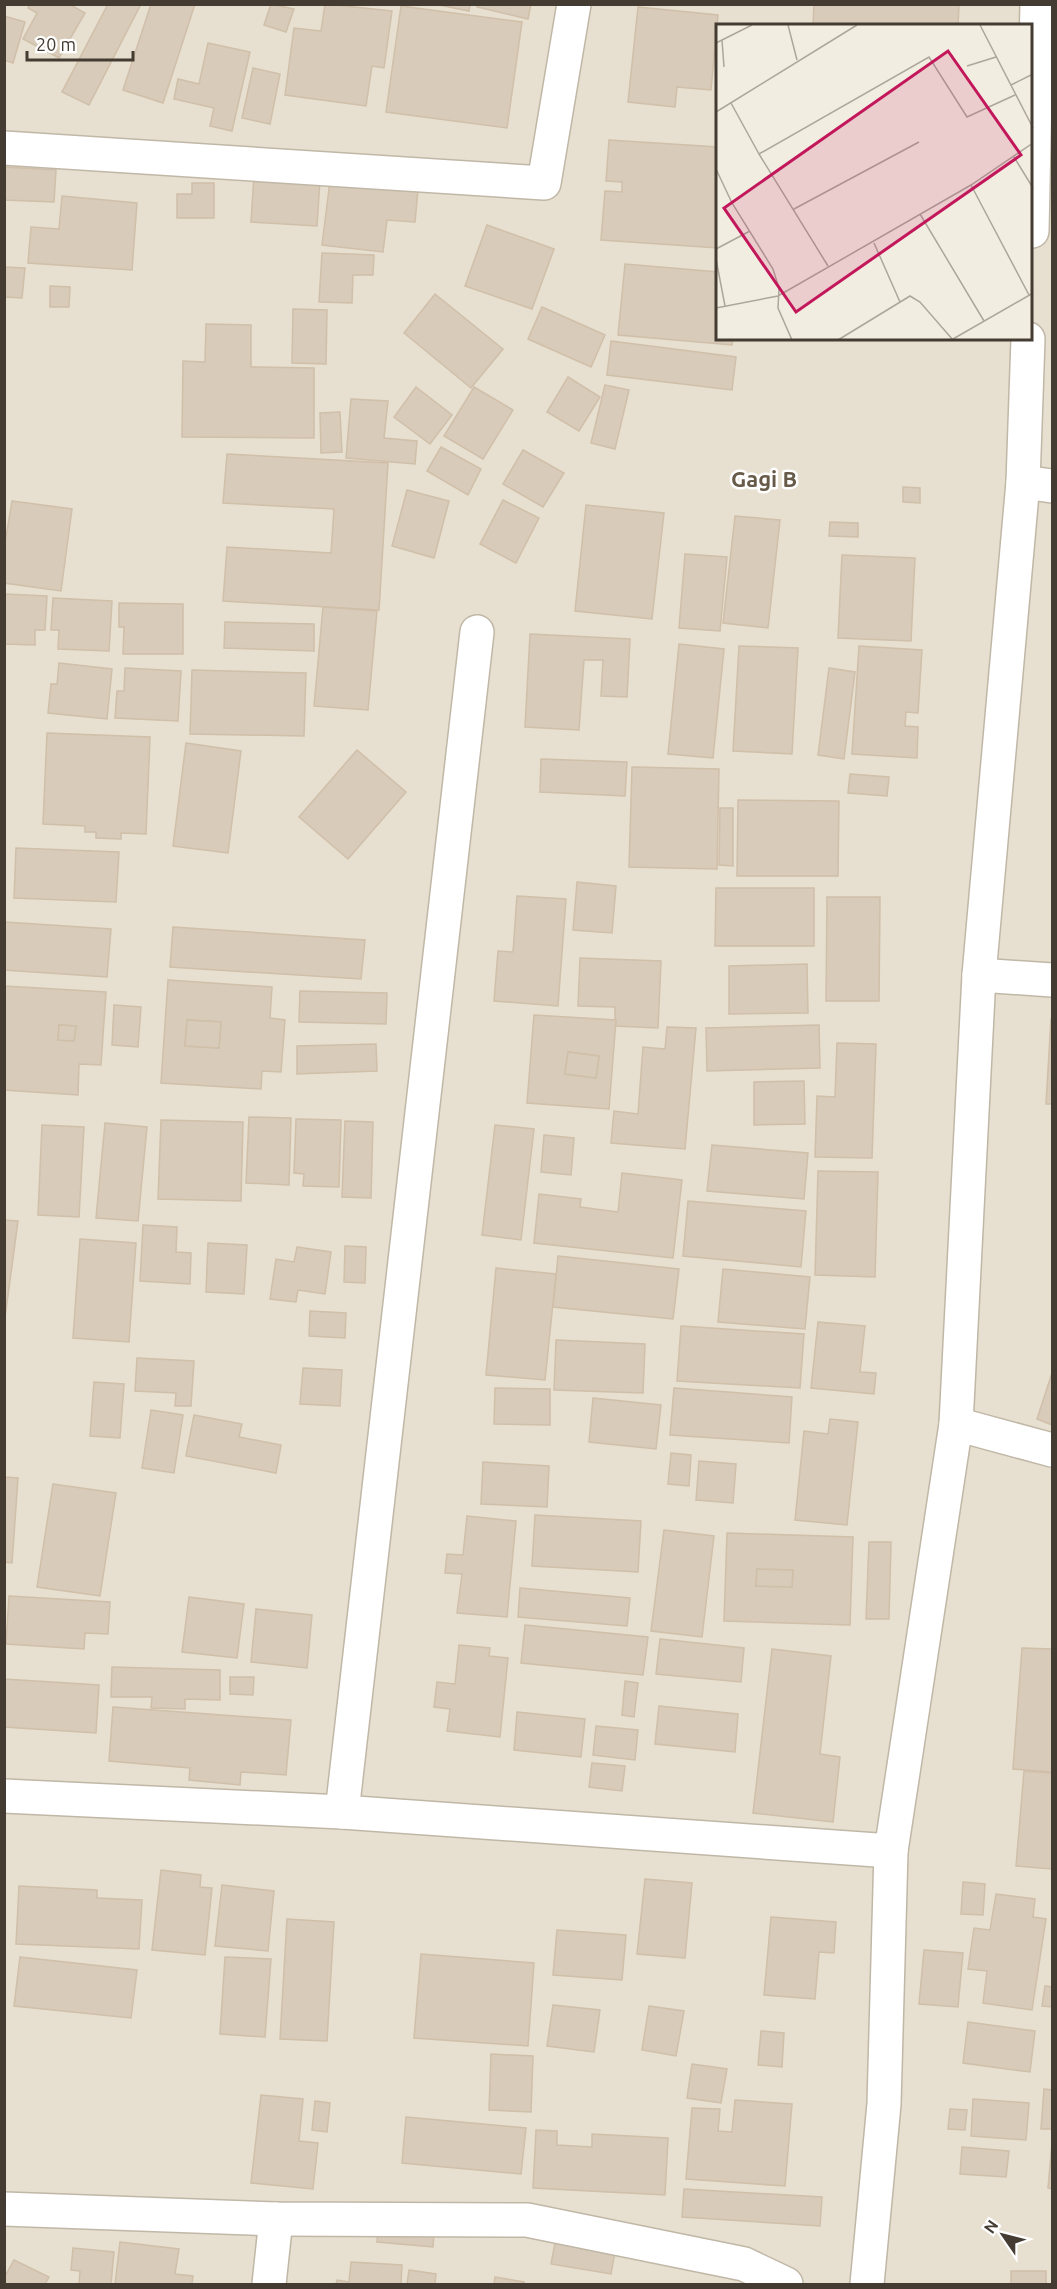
<svg xmlns="http://www.w3.org/2000/svg" width="1057" height="2289" viewBox="0 0 1057 2289" font-family="Ubuntu,sans-serif">
	<style>
		.residential { fill: #e7dfcf; fill-rule: evenodd }
		.building { fill: #d8cbb9; stroke: #d0bfa9; stroke-width: 1.5; fill-rule: evenodd }
		.lines { fill: none; stroke-linecap: round; stroke-linejoin: round }
		.minor-casing { stroke: #c1b7a7; stroke-width: 36 }
		.minor { stroke: #fff; stroke-width: 33 }
		.labels { text-anchor: middle; dominant-baseline: central; stroke-width: 5; stroke-linejoin: round; paint-order: stroke }
		.neighbourhood-label { font-size: 22px; font-weight: bold; fill: #675a48; stroke: #fff }
		.inset-road { fill: none; stroke: #aca69b; stroke-width: 1.5 }
		.view { fill: #c2185b; fill-opacity: 0.15; stroke: #c2185b; stroke-width: 3 }
		.inset-edge { fill: none; stroke: #443c32; stroke-width: 3 }
	</style>
	<rect width="100%" height="100%" fill="#f2ede1"/>
	<path class="residential" d="M 5,5 L 1052,5 L 1052,2284 L 5,2284 ZM 718,26 L 1032,26 L 1032,339 L 718,339 Z"/>
	<g class="building">
		<path d="M 30,4 L 69,4 L 85,13 L 59,58 L 23,39 L 37,13 L 28,8 Z"/>
		<path d="M 108,4 L 141,4 L 89,105 L 62,92 Z"/>
		<path d="M 151,4 L 195,4 L 163,103 L 123,90 Z"/>
		<path d="M 271,4 L 294,9 L 286,32 L 264,25 Z"/>
		<path d="M 325,4 L 392,11 L 384,68 L 372,66 L 366,106 L 285,95 L 294,28 L 321,31 Z"/>
		<path d="M 434,4 L 470,4 L 469,11 Z"/>
		<path d="M 477,4 L 531,4 L 528,19 L 477,7 Z"/>
		<path d="M 814,4 L 959,4 L 958,26 L 813,26 Z"/>
		<path d="M 401,6 L 522,22 L 507,128 L 386,112 Z"/>
		<path d="M 638,7 L 718,15 L 711,90 L 677,87 L 675,107 L 628,102 Z"/>
		<path d="M 4,16 L 25,22 L 13,63 L 4,60 Z"/>
		<path d="M 208,43 L 250,52 L 232,131 L 210,126 L 214,108 L 174,99 L 178,79 L 199,84 Z"/>
		<path d="M 253,68 L 280,74 L 270,124 L 242,118 Z"/>
		<path d="M 609,140 L 718,147 L 718,248 L 601,240 L 605,191 L 622,192 L 622,182 L 606,181 Z"/>
		<path d="M 4,167 L 56,170 L 54,202 L 4,200 Z"/>
		<path d="M 254,175 L 320,180 L 317,226 L 251,222 Z"/>
		<path d="M 330,181 L 418,190 L 415,222 L 387,220 L 383,252 L 322,245 Z"/>
		<path d="M 192,183 L 214,183 L 214,218 L 177,218 L 177,194 L 192,194 Z"/>
		<path d="M 62,196 L 137,203 L 132,270 L 28,263 L 31,227 L 59,229 Z"/>
		<path d="M 487,225 L 554,249 L 532,309 L 465,286 Z"/>
		<path d="M 322,253 L 374,255 L 373,275 L 353,275 L 352,303 L 319,302 Z"/>
		<path d="M 625,264 L 718,272 L 718,339 L 733,339 L 732,345 L 618,335 Z"/>
		<path d="M 4,267 L 25,268 L 22,298 L 4,297 Z"/>
		<path d="M 50,286 L 70,287 L 69,307 L 50,307 Z"/>
		<path d="M 435,294 L 503,349 L 471,388 L 404,333 Z"/>
		<path d="M 542,307 L 605,335 L 591,367 L 528,339 Z"/>
		<path d="M 293,309 L 327,310 L 326,364 L 292,363 Z"/>
		<path d="M 206,324 L 251,325 L 251,367 L 314,368 L 314,438 L 182,437 L 183,361 L 205,362 Z"/>
		<path d="M 611,341 L 736,357 L 732,390 L 607,375 Z"/>
		<path d="M 568,377 L 600,397 L 579,431 L 547,412 Z"/>
		<path d="M 605,385 L 629,390 L 615,449 L 591,443 Z"/>
		<path d="M 416,387 L 452,415 L 430,444 L 394,417 Z"/>
		<path d="M 474,387 L 513,410 L 483,459 L 444,436 Z"/>
		<path d="M 351,399 L 388,401 L 384,438 L 417,441 L 415,464 L 346,458 Z"/>
		<path d="M 340,412 L 342,452 L 321,453 L 320,413 Z"/>
		<path d="M 441,447 L 481,469 L 468,495 L 427,471 Z"/>
		<path d="M 523,450 L 564,473 L 543,507 L 503,484 Z"/>
		<path d="M 227,454 L 388,463 L 379,610 L 223,601 L 227,547 L 331,553 L 334,509 L 223,503 Z"/>
		<path d="M 903,487 L 920,488 L 920,503 L 903,502 Z"/>
		<path d="M 407,490 L 449,501 L 434,558 L 392,546 Z"/>
		<path d="M 503,500 L 539,518 L 516,563 L 480,544 Z"/>
		<path d="M 12,501 L 72,509 L 61,591 L 4,583 L 4,549 Z"/>
		<path d="M 586,505 L 664,513 L 652,619 L 575,611 Z"/>
		<path d="M 735,516 L 780,520 L 768,628 L 723,623 Z"/>
		<path d="M 830,522 L 858,523 L 858,537 L 829,536 Z"/>
		<path d="M 685,554 L 727,557 L 720,631 L 679,628 Z"/>
		<path d="M 842,555 L 915,558 L 911,641 L 838,638 Z"/>
		<path d="M 4,594 L 47,596 L 45,630 L 35,630 L 35,645 L 4,644 Z"/>
		<path d="M 53,598 L 112,601 L 109,651 L 58,649 L 59,630 L 51,630 Z"/>
		<path d="M 119,603 L 183,604 L 183,654 L 123,654 L 124,627 L 119,627 Z"/>
		<path d="M 323,607 L 377,611 L 368,710 L 314,706 Z"/>
		<path d="M 225,622 L 314,624 L 314,651 L 224,648 Z"/>
		<path d="M 530,634 L 630,639 L 627,697 L 601,696 L 603,660 L 584,660 L 579,730 L 525,727 Z"/>
		<path d="M 679,644 L 724,649 L 713,758 L 668,754 Z"/>
		<path d="M 739,646 L 798,648 L 792,754 L 733,751 Z"/>
		<path d="M 859,646 L 922,650 L 918,713 L 906,712 L 905,726 L 918,727 L 917,758 L 852,754 Z"/>
		<path d="M 59,663 L 112,669 L 107,719 L 48,713 L 51,684 L 57,684 Z"/>
		<path d="M 125,668 L 181,671 L 178,721 L 115,718 L 117,691 L 124,691 Z"/>
		<path d="M 829,668 L 855,672 L 844,759 L 818,755 Z"/>
		<path d="M 192,670 L 306,673 L 304,736 L 190,734 Z"/>
		<path d="M 47,733 L 150,737 L 146,834 L 121,833 L 121,839 L 96,838 L 96,832 L 85,832 L 85,826 L 43,824 Z"/>
		<path d="M 186,743 L 241,751 L 228,853 L 173,846 Z"/>
		<path d="M 357,750 L 406,792 L 348,859 L 299,817 Z"/>
		<path d="M 541,759 L 627,762 L 625,796 L 540,792 Z"/>
		<path d="M 632,767 L 719,769 L 717,869 L 629,867 Z"/>
		<path d="M 850,774 L 889,777 L 887,796 L 848,793 Z"/>
		<path d="M 738,800 L 839,801 L 838,876 L 737,876 Z"/>
		<path d="M 720,808 L 733,808 L 733,866 L 719,865 Z"/>
		<path d="M 16,848 L 119,852 L 116,902 L 14,898 Z"/>
		<path d="M 577,882 L 616,886 L 612,933 L 573,930 Z"/>
		<path d="M 716,888 L 814,888 L 814,946 L 715,946 Z"/>
		<path d="M 517,896 L 566,899 L 558,1006 L 494,1001 L 498,951 L 513,952 Z"/>
		<path d="M 827,897 L 880,897 L 879,1001 L 826,1001 Z"/>
		<path d="M 5,922 L 111,929 L 107,977 L 4,970 Z"/>
		<path d="M 173,927 L 365,940 L 361,979 L 170,967 Z"/>
		<path d="M 580,958 L 661,961 L 658,1028 L 615,1026 L 615,1007 L 578,1006 Z"/>
		<path d="M 807,964 L 808,1013 L 729,1014 L 729,966 Z"/>
		<path d="M 168,980 L 272,987 L 270,1018 L 285,1020 L 281,1072 L 262,1071 L 261,1089 L 161,1083 ZM 187,1020 L 221,1022 L 219,1048 L 185,1046 Z"/>
		<path d="M 4,986 L 106,992 L 101,1065 L 79,1064 L 78,1095 L 4,1090 ZM 59,1025 L 76,1026 L 74,1041 L 58,1040 Z"/>
		<path d="M 300,991 L 387,993 L 386,1024 L 299,1022 Z"/>
		<path d="M 114,1005 L 141,1007 L 138,1047 L 112,1045 Z"/>
		<path d="M 534,1015 L 616,1020 L 609,1109 L 527,1103 ZM 568,1052 L 599,1056 L 596,1078 L 565,1074 Z"/>
		<path d="M 1051,1019 L 1052,1019 L 1052,1104 L 1046,1104 Z"/>
		<path d="M 187,1020 L 221,1022 L 219,1048 L 185,1046 Z"/>
		<path d="M 59,1025 L 76,1026 L 74,1041 L 58,1040 Z"/>
		<path d="M 819,1025 L 820,1068 L 707,1071 L 706,1028 Z"/>
		<path d="M 667,1027 L 696,1028 L 685,1149 L 611,1143 L 614,1111 L 638,1114 L 643,1047 L 665,1049 Z"/>
		<path d="M 837,1043 L 876,1044 L 872,1158 L 815,1157 L 817,1096 L 835,1097 Z"/>
		<path d="M 376,1044 L 377,1071 L 297,1074 L 297,1046 Z"/>
		<path d="M 568,1052 L 599,1056 L 596,1078 L 565,1074 Z"/>
		<path d="M 804,1081 L 805,1124 L 754,1125 L 754,1082 Z"/>
		<path d="M 249,1117 L 291,1118 L 289,1185 L 246,1183 Z"/>
		<path d="M 296,1119 L 341,1120 L 339,1187 L 303,1186 L 304,1174 L 294,1173 Z"/>
		<path d="M 161,1120 L 243,1122 L 241,1201 L 158,1199 Z"/>
		<path d="M 345,1121 L 373,1122 L 371,1198 L 342,1197 Z"/>
		<path d="M 105,1123 L 147,1127 L 138,1221 L 96,1218 Z"/>
		<path d="M 42,1125 L 84,1127 L 79,1217 L 38,1215 Z"/>
		<path d="M 495,1125 L 534,1129 L 521,1240 L 482,1235 Z"/>
		<path d="M 544,1135 L 574,1138 L 571,1175 L 541,1172 Z"/>
		<path d="M 712,1145 L 808,1153 L 804,1199 L 707,1191 Z"/>
		<path d="M 818,1171 L 878,1172 L 875,1277 L 815,1275 Z"/>
		<path d="M 622,1173 L 682,1180 L 673,1258 L 534,1243 L 539,1194 L 581,1199 L 580,1207 L 618,1212 Z"/>
		<path d="M 688,1201 L 806,1211 L 801,1267 L 683,1256 Z"/>
		<path d="M 4,1220 L 18,1221 L 4,1325 Z"/>
		<path d="M 143,1225 L 177,1227 L 176,1252 L 191,1253 L 190,1284 L 140,1281 Z"/>
		<path d="M 80,1239 L 136,1243 L 129,1342 L 73,1338 Z"/>
		<path d="M 208,1243 L 247,1245 L 244,1294 L 206,1292 Z"/>
		<path d="M 345,1246 L 366,1247 L 365,1283 L 344,1282 Z"/>
		<path d="M 297,1247 L 331,1252 L 325,1294 L 298,1290 L 296,1302 L 270,1299 L 276,1259 L 294,1262 Z"/>
		<path d="M 558,1256 L 679,1269 L 673,1319 L 553,1307 Z"/>
		<path d="M 496,1268 L 556,1274 L 545,1380 L 486,1375 Z"/>
		<path d="M 723,1269 L 810,1277 L 805,1329 L 718,1322 Z"/>
		<path d="M 310,1311 L 346,1313 L 345,1338 L 309,1336 Z"/>
		<path d="M 818,1322 L 865,1326 L 860,1372 L 876,1373 L 874,1394 L 811,1388 Z"/>
		<path d="M 681,1326 L 804,1334 L 800,1388 L 677,1381 Z"/>
		<path d="M 556,1340 L 645,1344 L 643,1393 L 554,1390 Z"/>
		<path d="M 137,1358 L 194,1361 L 191,1406 L 175,1406 L 176,1393 L 135,1391 Z"/>
		<path d="M 303,1368 L 342,1370 L 340,1406 L 300,1404 Z"/>
		<path d="M 1052,1373 L 1052,1425 L 1037,1419 Z"/>
		<path d="M 94,1382 L 124,1384 L 120,1438 L 90,1436 Z"/>
		<path d="M 495,1388 L 550,1389 L 550,1425 L 494,1424 Z"/>
		<path d="M 674,1388 L 792,1397 L 789,1443 L 670,1435 Z"/>
		<path d="M 593,1398 L 661,1405 L 656,1449 L 589,1442 Z"/>
		<path d="M 151,1410 L 183,1415 L 174,1473 L 142,1468 Z"/>
		<path d="M 194,1415 L 242,1424 L 239,1437 L 281,1445 L 276,1473 L 186,1456 Z"/>
		<path d="M 830,1419 L 858,1422 L 847,1525 L 795,1520 L 804,1431 L 828,1434 Z"/>
		<path d="M 671,1453 L 691,1455 L 689,1486 L 668,1484 Z"/>
		<path d="M 699,1461 L 736,1464 L 733,1503 L 696,1500 Z"/>
		<path d="M 483,1462 L 549,1466 L 547,1507 L 481,1504 Z"/>
		<path d="M 4,1477 L 18,1478 L 12,1563 L 4,1562 Z"/>
		<path d="M 53,1484 L 116,1493 L 100,1596 L 37,1587 Z"/>
		<path d="M 535,1515 L 641,1521 L 638,1572 L 532,1566 Z"/>
		<path d="M 467,1516 L 516,1521 L 507,1617 L 457,1613 L 462,1574 L 445,1573 L 447,1554 L 463,1555 Z"/>
		<path d="M 664,1530 L 714,1536 L 702,1637 L 651,1631 Z"/>
		<path d="M 727,1533 L 853,1537 L 850,1625 L 724,1621 ZM 757,1569 L 793,1570 L 792,1587 L 756,1586 Z"/>
		<path d="M 869,1542 L 891,1542 L 889,1619 L 866,1619 Z"/>
		<path d="M 757,1569 L 793,1570 L 792,1587 L 756,1586 Z"/>
		<path d="M 520,1588 L 630,1598 L 627,1626 L 518,1617 Z"/>
		<path d="M 9,1596 L 110,1602 L 108,1634 L 85,1633 L 84,1649 L 6,1644 Z"/>
		<path d="M 189,1597 L 244,1604 L 237,1658 L 182,1652 Z"/>
		<path d="M 256,1609 L 312,1615 L 307,1668 L 251,1662 Z"/>
		<path d="M 525,1625 L 648,1637 L 643,1675 L 521,1663 Z"/>
		<path d="M 660,1639 L 744,1648 L 741,1682 L 656,1674 Z"/>
		<path d="M 459,1645 L 490,1648 L 489,1656 L 508,1658 L 500,1737 L 447,1731 L 450,1709 L 434,1707 L 437,1682 L 455,1684 Z"/>
		<path d="M 1022,1648 L 1052,1649 L 1052,1772 L 1013,1769 Z"/>
		<path d="M 772,1649 L 831,1656 L 820,1754 L 840,1757 L 833,1822 L 753,1813 Z"/>
		<path d="M 112,1667 L 220,1670 L 220,1700 L 185,1699 L 185,1709 L 151,1708 L 152,1697 L 111,1697 Z"/>
		<path d="M 230,1677 L 254,1677 L 253,1695 L 230,1694 Z"/>
		<path d="M 4,1679 L 99,1685 L 96,1733 L 4,1727 Z"/>
		<path d="M 625,1681 L 638,1683 L 634,1717 L 622,1715 Z"/>
		<path d="M 659,1706 L 738,1714 L 735,1752 L 655,1744 Z"/>
		<path d="M 113,1707 L 291,1720 L 286,1775 L 241,1772 L 240,1785 L 189,1780 L 190,1768 L 109,1761 Z"/>
		<path d="M 517,1712 L 585,1719 L 581,1757 L 514,1750 Z"/>
		<path d="M 596,1726 L 638,1730 L 635,1760 L 593,1755 Z"/>
		<path d="M 592,1763 L 625,1766 L 622,1791 L 589,1787 Z"/>
		<path d="M 1024,1771 L 1052,1773 L 1052,1869 L 1016,1866 Z"/>
		<path d="M 161,1870 L 201,1875 L 200,1887 L 212,1888 L 205,1955 L 152,1950 Z"/>
		<path d="M 645,1879 L 692,1883 L 685,1958 L 637,1954 Z"/>
		<path d="M 963,1882 L 985,1884 L 983,1915 L 961,1914 Z"/>
		<path d="M 222,1885 L 274,1891 L 268,1951 L 215,1946 Z"/>
		<path d="M 19,1886 L 97,1890 L 97,1898 L 142,1900 L 139,1949 L 16,1944 Z"/>
		<path d="M 996,1894 L 1035,1899 L 1033,1917 L 1046,1919 L 1032,2010 L 983,2003 L 987,1971 L 968,1969 L 974,1928 L 990,1930 Z"/>
		<path d="M 771,1917 L 836,1922 L 834,1953 L 819,1952 L 815,1999 L 764,1995 Z"/>
		<path d="M 287,1919 L 334,1922 L 327,2041 L 280,2039 Z"/>
		<path d="M 557,1930 L 626,1935 L 622,1980 L 553,1975 Z"/>
		<path d="M 924,1950 L 963,1953 L 958,2007 L 919,2004 Z"/>
		<path d="M 421,1954 L 534,1963 L 528,2046 L 414,2038 Z"/>
		<path d="M 20,1957 L 137,1970 L 131,2018 L 14,2006 Z"/>
		<path d="M 225,1957 L 271,1959 L 265,2037 L 220,2034 Z"/>
		<path d="M 1045,1986 L 1052,1987 L 1052,2007 L 1042,2006 Z"/>
		<path d="M 553,2005 L 600,2010 L 594,2052 L 547,2046 Z"/>
		<path d="M 649,2006 L 684,2011 L 676,2056 L 642,2050 Z"/>
		<path d="M 968,2022 L 1035,2031 L 1030,2072 L 963,2063 Z"/>
		<path d="M 761,2031 L 784,2033 L 782,2067 L 758,2065 Z"/>
		<path d="M 491,2054 L 533,2056 L 531,2112 L 489,2110 Z"/>
		<path d="M 692,2064 L 727,2069 L 721,2103 L 687,2098 Z"/>
		<path d="M 1044,2089 L 1052,2090 L 1052,2129 L 1041,2129 Z"/>
		<path d="M 261,2095 L 303,2099 L 299,2141 L 318,2143 L 313,2189 L 251,2183 Z"/>
		<path d="M 973,2099 L 1029,2103 L 1026,2140 L 971,2136 Z"/>
		<path d="M 735,2100 L 792,2104 L 785,2186 L 686,2179 L 692,2108 L 720,2109 L 718,2131 L 732,2132 Z"/>
		<path d="M 315,2101 L 330,2103 L 327,2132 L 312,2130 Z"/>
		<path d="M 950,2109 L 967,2110 L 965,2130 L 948,2129 Z"/>
		<path d="M 406,2117 L 526,2128 L 521,2174 L 402,2163 Z"/>
		<path d="M 536,2130 L 557,2131 L 557,2145 L 592,2147 L 592,2134 L 668,2138 L 665,2195 L 533,2188 Z"/>
		<path d="M 1052,2143 L 1052,2189 L 1048,2188 Z"/>
		<path d="M 962,2147 L 1009,2151 L 1006,2177 L 960,2174 Z"/>
		<path d="M 684,2189 L 822,2197 L 820,2226 L 682,2217 Z"/>
		<path d="M 378,2228 L 434,2233 L 433,2247 L 377,2242 Z"/>
		<path d="M 120,2242 L 179,2249 L 175,2274 L 193,2276 L 192,2284 L 115,2284 Z"/>
		<path d="M 555,2243 L 615,2252 L 611,2274 L 551,2264 Z"/>
		<path d="M 73,2248 L 114,2252 L 111,2284 L 79,2284 L 80,2271 L 71,2270 Z"/>
		<path d="M 14,2260 L 49,2277 L 45,2284 L 4,2284 L 4,2278 Z"/>
		<path d="M 351,2262 L 402,2265 L 401,2284 L 336,2284 L 337,2280 L 349,2282 Z"/>
		<path d="M 409,2270 L 436,2274 L 435,2284 L 407,2284 Z"/>
		<rect x="1011" y="2271" width="35" height="13"/>
		<path d="M 495,2277 L 524,2282 L 524,2284 L 494,2284 Z"/>
	</g>
	<g class="lines">
		<g class="minor-casing">
			<g id="minor">
				<path d="M 4,148 L 544,183 L 574,4"/>
				<path d="M 1032,231 L 1037,4"/>
				<path d="M 1023,482 L 1052,486"/>
				<path d="M 979,975 L 1052,980"/>
				<path d="M 956,1424 L 1052,1450"/>
				<path d="M 4,1796 L 342,1812 L 891,1851"/>
				<path d="M 342,1812 L 477,632"/>
				<path d="M 4,2209 L 276,2219 L 527,2220 L 744,2264 L 786,2284"/>
				<path d="M 269,2284 L 276,2219"/>
				<path d="M 867,2284 L 884,2104 L 891,1851 L 956,1424 L 979,975 L 1023,482 L 1028,339"/>
			</g>
		</g>
		<use href="#minor" class="minor"/>
	</g>
	<g class="labels">
		<g class="neighbourhood-label">
			<text x="764" y="478">Gagi B</text>
		</g>
	</g>
	<g transform="translate(716 24)">
		<rect width="316" height="316" fill="#f2ede1"/>
		<path class="inset-road" d="M 72,1 L 81,36M 264,1 L 317,104M 6,16 L 8,43M 0,19 L 36,1M 251,42 L 280,33M 295,61 L 317,50M 15,79 L 43,130 L 213,33 L 251,93 L 299,71M 0,88 L 141,1M 43,130 L 112,242M 298,133 L 317,164M 0,145 L 16,179 L 57,245 L 63,264 L 62,284 L 76,316M 255,161 L 313,271M 78,185 L 203,118M 204,190 L 268,297M 158,219 L 184,278M 0,225 L 34,207M 0,235 L 9,282M 0,284 L 62,272 L 255,161 L 317,119M 237,315 L 317,269M 122,316 L 194,272 L 204,278 L 237,316"/>
		<path class="view" d="M 232,27 L 305,131 L 80,288 L 8,184 Z"/>
		<rect width="316" height="316" class="inset-edge"/>
	</g>
	<rect width="1057" height="2289" fill="none" stroke="#443c32" stroke-width="12"/>
	<g transform="translate(1003 2235) rotate(305)" stroke="#ffffff" stroke-width="4.5" paint-order="stroke">
	<path d="M0-4.5L10 22L0 15L-10 22Z" fill="#443c32"/>
	<text y="-9" font-size="16" font-weight="bold" text-anchor="middle" fill="#443c32">N</text>
	</g>
	<path d="M27 51v9h106v-9" fill="none" stroke="#443c32" stroke-width="3"/>
	<text x="36" y="51" font-size="18" fill="#443c32" stroke="#ffffff" stroke-width="4.5" paint-order="stroke">20 m</text>
</svg>
